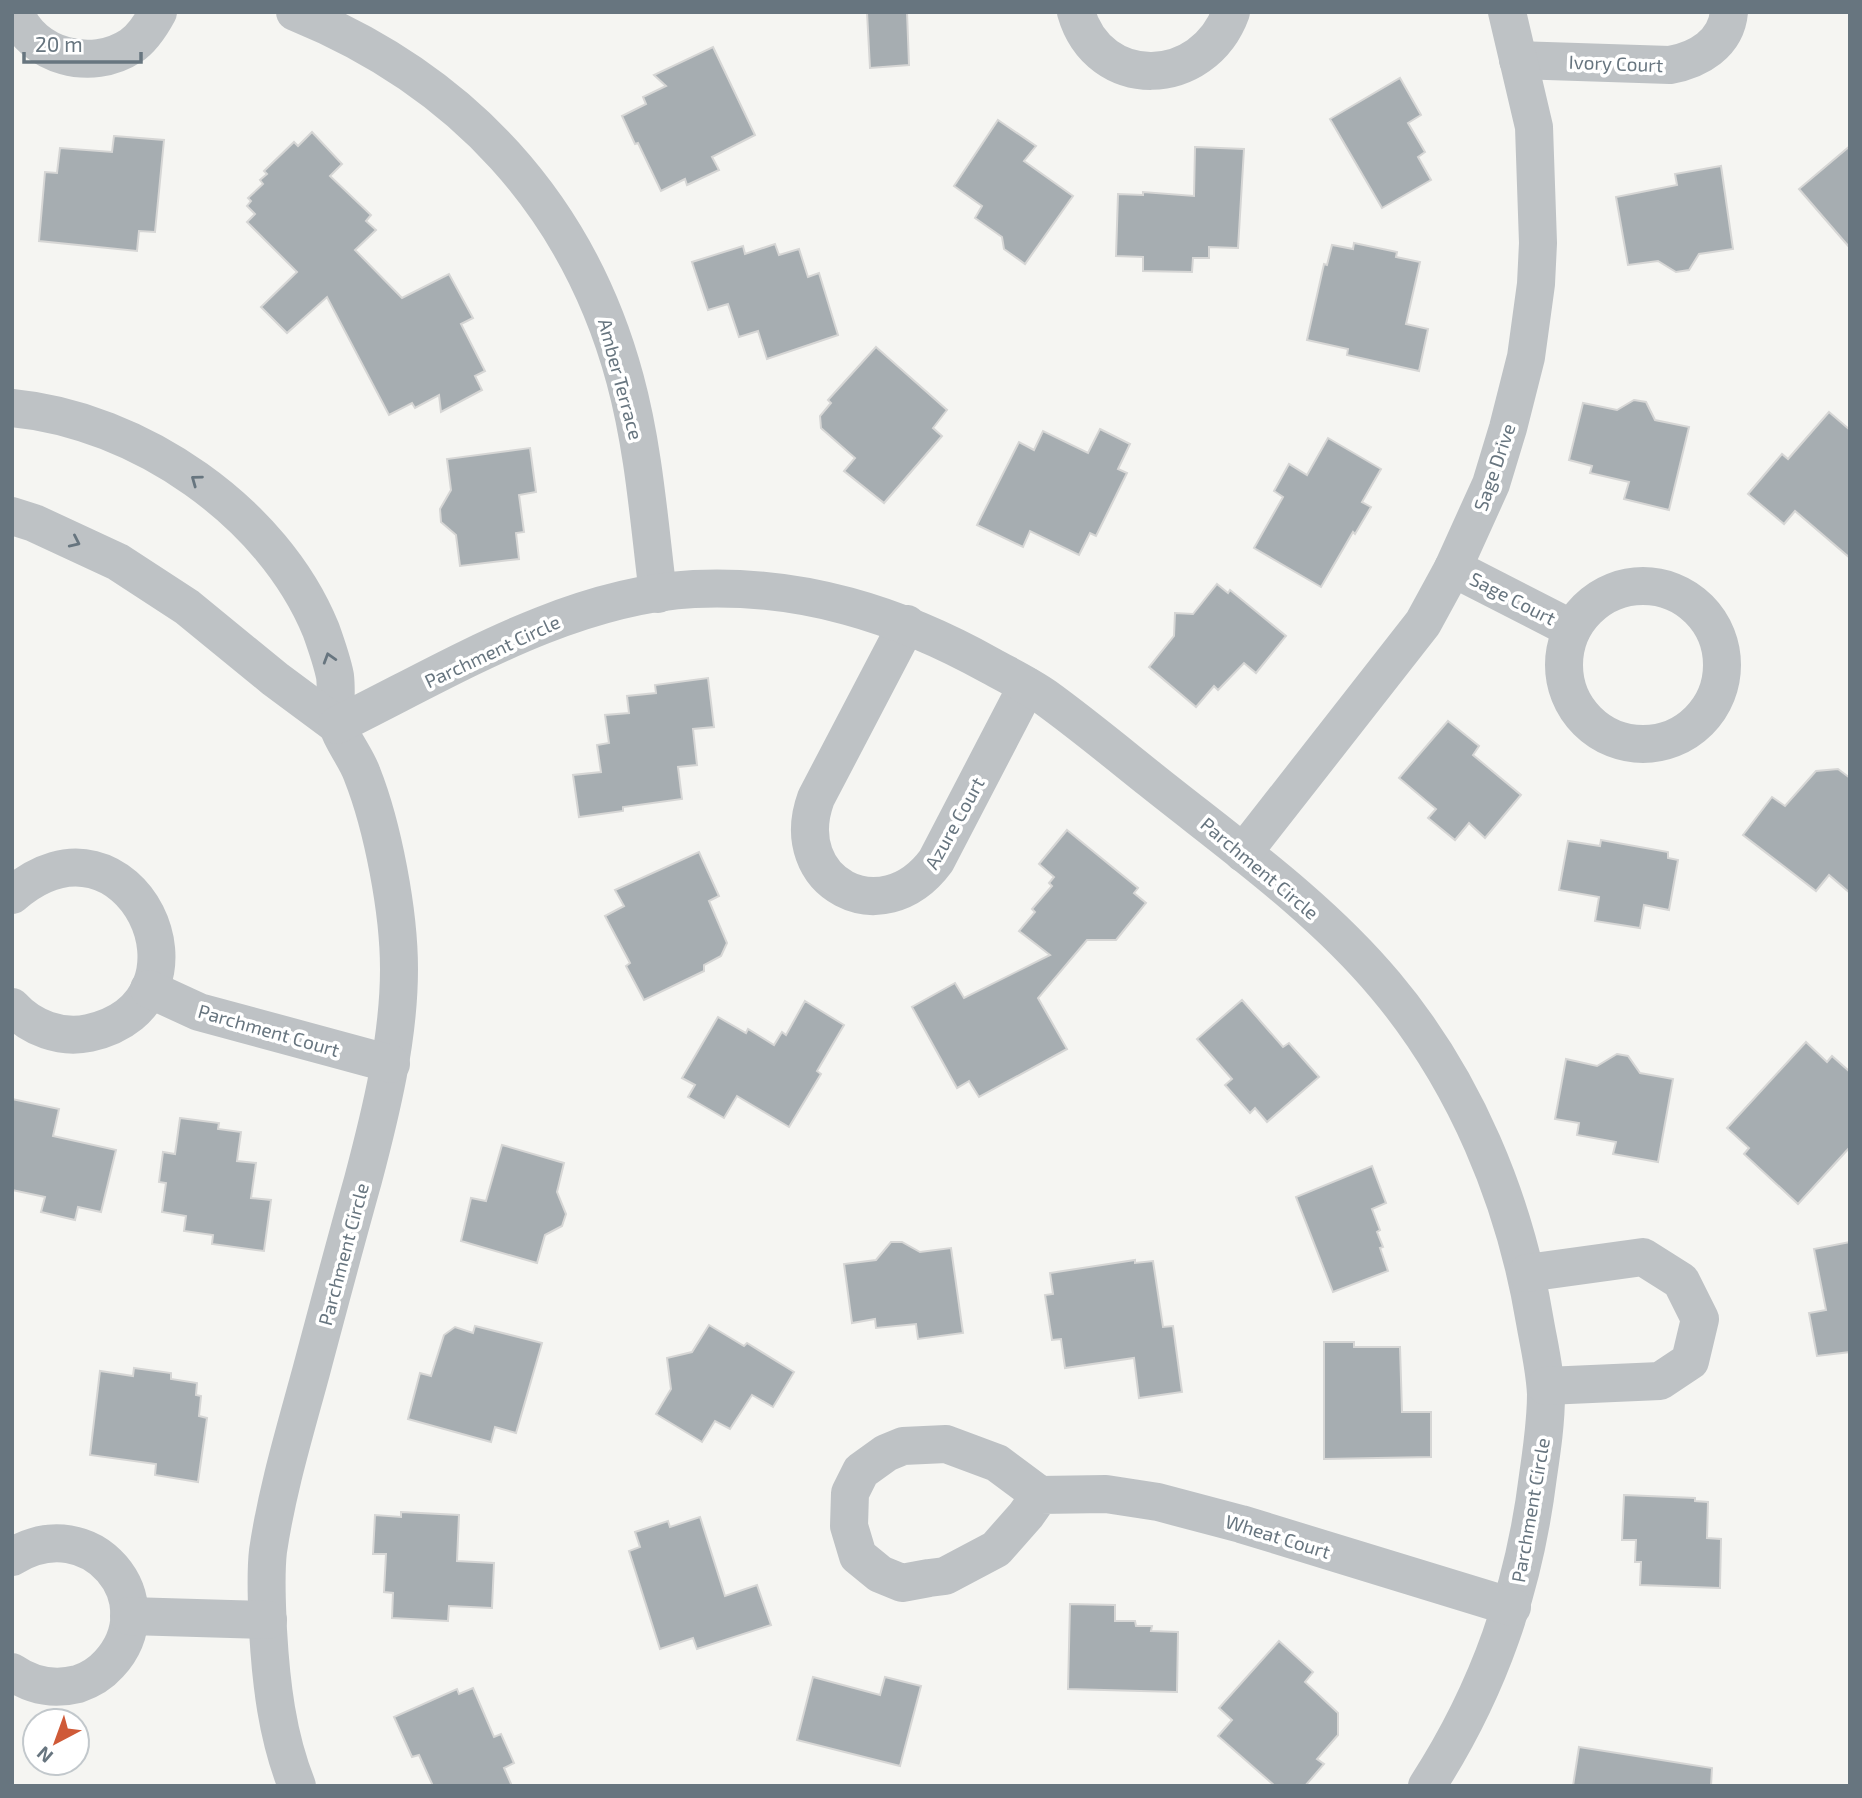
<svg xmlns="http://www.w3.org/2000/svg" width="1862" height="1798" viewBox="0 0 1862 1798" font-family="'Exo 2',sans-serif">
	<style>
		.building { fill: #a6adb1; stroke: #d6d6d5; stroke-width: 2 }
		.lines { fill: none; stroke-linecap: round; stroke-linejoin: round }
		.street { stroke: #bec2c5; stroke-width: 38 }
		.oneway { stroke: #67757f }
		.labels { text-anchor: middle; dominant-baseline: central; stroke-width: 7; stroke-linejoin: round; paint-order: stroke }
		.street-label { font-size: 19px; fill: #67757f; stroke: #fff }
	</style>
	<rect width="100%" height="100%" fill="#f5f5f2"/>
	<g class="building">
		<path d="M 867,12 L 907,12 L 909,65 L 870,68 Z"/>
		<path d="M 713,47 L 755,135 L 712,157 L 719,170 L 687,185 L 685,179 L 661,191 L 638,143 L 635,144 L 622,116 L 646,104 L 643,97 L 666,86 L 654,75 Z"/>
		<path d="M 1400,78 L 1421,115 L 1408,123 L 1425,152 L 1418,157 L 1431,180 L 1382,208 L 1330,119 Z"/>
		<path d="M 998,120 L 1036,146 L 1024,161 L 1073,196 L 1025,264 L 1004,249 L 1002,237 L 975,218 L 982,206 L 954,186 Z"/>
		<path d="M 312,132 L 342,164 L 330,176 L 371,215 L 366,221 L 376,230 L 355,250 L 402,298 L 449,274 L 473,318 L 461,324 L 485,371 L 475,376 L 482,390 L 441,412 L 439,395 L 415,408 L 412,403 L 389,415 L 327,297 L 287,333 L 261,307 L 297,272 L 247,222 L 255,214 L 247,206 L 251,201 L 248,198 L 263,184 L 260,180 L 267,174 L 264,171 L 294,142 L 298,146 Z"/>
		<path d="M 114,136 L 164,140 L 155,232 L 139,231 L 137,251 L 39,241 L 45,172 L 57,173 L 60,148 L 112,152 Z"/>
		<path d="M 1850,146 L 1850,248 L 1799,189 Z"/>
		<path d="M 1195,147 L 1244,149 L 1238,248 L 1209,247 L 1209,258 L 1193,258 L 1192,272 L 1143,271 L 1143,257 L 1116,256 L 1118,194 L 1143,195 L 1143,192 L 1194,196 Z"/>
		<path d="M 1721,166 L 1733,249 L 1699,254 L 1689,270 L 1676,272 L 1658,261 L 1628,265 L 1616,197 L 1677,185 L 1675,174 Z"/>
		<path d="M 1354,243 L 1397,252 L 1396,257 L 1420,262 L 1406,324 L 1428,329 L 1419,371 L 1347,355 L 1348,349 L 1307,340 L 1324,264 L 1327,265 L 1332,245 L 1353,249 Z"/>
		<path d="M 775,244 L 779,255 L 799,249 L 808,277 L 819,273 L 838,335 L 767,359 L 758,331 L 739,337 L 728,304 L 708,310 L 692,262 L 743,246 L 745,254 Z"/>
		<path d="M 876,347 L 947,410 L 933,428 L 942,436 L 884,503 L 844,471 L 855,458 L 821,428 L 820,416 L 831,403 L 828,400 Z"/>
		<path d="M 1634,400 L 1646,402 L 1655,420 L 1689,427 L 1669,510 L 1624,499 L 1629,482 L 1590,473 L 1592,466 L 1569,460 L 1583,403 L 1617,410 Z"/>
		<path d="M 1829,412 L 1850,430 L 1850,558 L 1795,511 L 1784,524 L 1748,494 L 1782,454 L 1788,459 Z"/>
		<path d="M 1100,429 L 1130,444 L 1118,469 L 1127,473 L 1096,536 L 1090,533 L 1079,555 L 1030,531 L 1023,547 L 977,525 L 1019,442 L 1034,450 L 1043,431 L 1088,453 Z"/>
		<path d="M 1328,438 L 1381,469 L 1362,502 L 1371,507 L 1355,534 L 1353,532 L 1321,587 L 1254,548 L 1283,497 L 1274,491 L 1289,464 L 1307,475 Z"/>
		<path d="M 530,448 L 536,492 L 519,495 L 524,532 L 516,533 L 519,559 L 460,566 L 456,535 L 441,522 L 440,509 L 451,490 L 447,459 Z"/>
		<path d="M 1217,584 L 1228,593 L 1230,590 L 1286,636 L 1256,673 L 1244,663 L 1218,690 L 1214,686 L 1196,707 L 1149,667 L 1174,636 L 1175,613 L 1193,614 Z"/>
		<path d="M 708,678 L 714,727 L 693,729 L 697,765 L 678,767 L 682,799 L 623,807 L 623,811 L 579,817 L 573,775 L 601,772 L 597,745 L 609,743 L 605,715 L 629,713 L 627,696 L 656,693 L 655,685 Z"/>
		<path d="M 1448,721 L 1479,746 L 1473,755 L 1521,795 L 1485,838 L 1469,823 L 1455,840 L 1428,818 L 1436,809 L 1399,778 Z"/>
		<path d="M 1838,769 L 1850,778 L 1850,893 L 1829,875 L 1816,891 L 1743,835 L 1772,797 L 1785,806 L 1816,771 Z"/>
		<path d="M 1067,830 L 1138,888 L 1134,893 L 1146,903 L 1116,940 L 1087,940 L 1038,998 L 1067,1049 L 979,1097 L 969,1081 L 957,1088 L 912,1007 L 955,983 L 964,998 L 1050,955 L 1019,931 L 1035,912 L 1032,909 L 1052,886 L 1049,883 L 1054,877 L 1039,864 Z"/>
		<path d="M 1601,840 L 1668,852 L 1668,858 L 1678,860 L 1669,910 L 1644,905 L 1640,928 L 1595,921 L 1599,897 L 1559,890 L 1568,841 L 1600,846 Z"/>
		<path d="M 699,852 L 719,896 L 709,901 L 727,943 L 721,956 L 704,965 L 704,971 L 644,1000 L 626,966 L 630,963 L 605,916 L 624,906 L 615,890 Z"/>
		<path d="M 1242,1000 L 1283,1047 L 1289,1043 L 1319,1077 L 1267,1122 L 1255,1108 L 1250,1113 L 1225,1085 L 1232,1079 L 1197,1039 Z"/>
		<path d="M 805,1001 L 844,1025 L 817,1071 L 821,1074 L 789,1127 L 737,1096 L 724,1118 L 688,1097 L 695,1085 L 682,1078 L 718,1017 L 746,1033 L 748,1029 L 774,1045 L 782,1032 L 786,1035 Z"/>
		<path d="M 1806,1042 L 1827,1062 L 1832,1056 L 1850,1072 L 1850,1147 L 1798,1204 L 1744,1154 L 1749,1148 L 1727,1128 Z"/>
		<path d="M 1617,1054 L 1628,1056 L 1640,1073 L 1673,1079 L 1658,1162 L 1613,1154 L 1616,1142 L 1577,1135 L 1579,1123 L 1555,1119 L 1566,1059 L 1597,1066 Z"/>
		<path d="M 12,1099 L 59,1109 L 53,1136 L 116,1150 L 101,1212 L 78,1207 L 75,1220 L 41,1212 L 45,1197 L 12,1190 Z"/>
		<path d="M 180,1118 L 219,1123 L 218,1129 L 241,1132 L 237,1161 L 256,1163 L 251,1198 L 271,1200 L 264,1251 L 212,1244 L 213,1235 L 184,1231 L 186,1216 L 162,1212 L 166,1183 L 159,1182 L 163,1152 L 175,1154 Z"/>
		<path d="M 502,1145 L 564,1163 L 557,1192 L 566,1214 L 562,1226 L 545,1235 L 537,1263 L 461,1241 L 471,1198 L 486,1201 Z"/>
		<path d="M 1372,1166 L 1386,1203 L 1372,1209 L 1380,1230 L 1377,1232 L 1383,1247 L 1380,1248 L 1388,1271 L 1333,1292 L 1296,1197 Z"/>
		<path d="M 891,1242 L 902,1242 L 920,1252 L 951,1248 L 963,1333 L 918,1339 L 916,1324 L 876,1328 L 875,1319 L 852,1323 L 844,1264 L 876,1260 Z"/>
		<path d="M 1850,1242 L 1850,1352 L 1817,1356 L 1809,1313 L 1826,1310 L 1814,1249 Z"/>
		<path d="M 1135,1260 L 1135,1263 L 1153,1261 L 1163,1327 L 1173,1326 L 1182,1392 L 1139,1398 L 1134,1358 L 1065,1368 L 1061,1339 L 1052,1340 L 1045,1295 L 1053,1294 L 1050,1273 Z"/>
		<path d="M 709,1325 L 744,1346 L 747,1343 L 794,1372 L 773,1407 L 752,1395 L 730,1429 L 715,1421 L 702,1442 L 656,1414 L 671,1389 L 667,1358 L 692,1352 Z"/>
		<path d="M 475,1326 L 542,1343 L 516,1433 L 495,1427 L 491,1442 L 408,1419 L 420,1373 L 431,1376 L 444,1335 L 455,1327 L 473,1333 Z"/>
		<path d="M 1324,1342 L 1354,1342 L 1354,1347 L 1400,1347 L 1402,1412 L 1431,1412 L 1431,1457 L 1324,1459 Z"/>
		<path d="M 134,1368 L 171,1373 L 171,1379 L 197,1383 L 196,1395 L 201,1396 L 199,1416 L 207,1418 L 198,1482 L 155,1475 L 156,1464 L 90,1455 L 100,1371 L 133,1376 Z"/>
		<path d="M 1624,1495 L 1695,1498 L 1695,1501 L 1708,1502 L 1707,1538 L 1721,1539 L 1720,1588 L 1640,1585 L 1641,1562 L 1635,1562 L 1636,1540 L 1622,1540 Z"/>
		<path d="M 401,1512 L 459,1515 L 457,1561 L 494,1563 L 492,1608 L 449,1606 L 448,1621 L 392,1618 L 393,1593 L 384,1592 L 386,1554 L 373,1554 L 375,1515 L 401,1517 Z"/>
		<path d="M 700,1517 L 725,1596 L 757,1585 L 771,1625 L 697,1649 L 693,1638 L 660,1649 L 629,1551 L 640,1547 L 635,1532 L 668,1521 L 670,1527 Z"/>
		<path d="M 1070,1604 L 1115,1605 L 1115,1621 L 1135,1621 L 1136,1626 L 1152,1626 L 1151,1631 L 1178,1632 L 1177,1692 L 1068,1689 Z"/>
		<path d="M 1279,1641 L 1313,1672 L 1305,1682 L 1338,1713 L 1338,1735 L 1317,1759 L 1324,1764 L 1305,1786 L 1275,1786 L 1218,1736 L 1232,1720 L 1219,1708 Z"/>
		<path d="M 813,1677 L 880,1695 L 885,1677 L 921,1686 L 900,1766 L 797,1740 Z"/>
		<path d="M 473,1688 L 494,1737 L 501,1734 L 514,1763 L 504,1768 L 512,1786 L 433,1786 L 419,1755 L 412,1757 L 394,1717 L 457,1689 L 459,1694 Z"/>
		<path d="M 1579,1747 L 1712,1768 L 1711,1786 L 1573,1786 Z"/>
	</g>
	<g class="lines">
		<g class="street">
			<path d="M 15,12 C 32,57 92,72 131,46 C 143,38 151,25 158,12"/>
			<path d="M 295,12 C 462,80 578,205 625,379 C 644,449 649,522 658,594"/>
			<path d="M 1076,12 C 1099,92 1203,89 1231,12"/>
			<path d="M 1518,60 L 1670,65 C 1698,60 1726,44 1729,12"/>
			<path d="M 12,408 C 139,420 273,512 321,630 C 326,644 332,661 335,676 C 337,692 334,709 337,724 C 342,741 356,757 362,774 C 383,827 399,912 399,969 C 399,1039 381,1112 363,1180 C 345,1244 328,1308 311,1372 C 295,1431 277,1490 268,1551 C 265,1577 267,1604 268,1630 C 271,1683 277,1736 297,1786"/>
			<path d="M 12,516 L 34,523 L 118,562 L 187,607 L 275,679 L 337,725"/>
			<path d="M 1453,568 L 1572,629"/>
			<circle cx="1643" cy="665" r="79"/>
			<path d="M 907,624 L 816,798 C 785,883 882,934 936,861 L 1027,686"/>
			<path d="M 337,725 C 449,670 567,596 694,589 C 801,584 898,614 991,666 C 1009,676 1028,685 1045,697 C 1081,723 1116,752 1151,780 C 1231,844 1319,906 1385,985 C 1465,1080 1515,1200 1535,1322 C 1539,1345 1545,1370 1546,1394 C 1546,1422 1542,1449 1538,1476 C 1524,1589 1489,1690 1427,1786"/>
			<path d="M 1243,853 L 1423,623 L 1453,568 L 1491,484 L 1508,428 L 1526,357 L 1536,284 L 1538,243 L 1534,127 L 1507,12"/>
			<path d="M 12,895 C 129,794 227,1002 89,1033 C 61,1039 31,1028 12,1007"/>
			<path d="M 149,989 L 199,1012 L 391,1064"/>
			<path d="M 1527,1273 L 1643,1257 L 1681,1281 L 1700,1319 L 1690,1361 L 1660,1381 L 1546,1386"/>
			<path d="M 1040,1495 L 1026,1515 L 996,1549 L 945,1576 L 929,1578 L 902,1583 L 880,1574 L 858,1556 L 849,1526 L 850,1493 L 861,1471 L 886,1453 L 903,1446 L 946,1444 L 997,1463 L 1040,1495 L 1106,1494 L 1158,1502 L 1241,1524 L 1512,1607"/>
			<path d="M 12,1557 C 91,1508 167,1601 109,1664 C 101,1673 90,1680 78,1684 C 54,1690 32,1686 12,1672"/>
			<path d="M 129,1616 L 268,1620"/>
		</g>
	</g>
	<defs><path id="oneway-chevron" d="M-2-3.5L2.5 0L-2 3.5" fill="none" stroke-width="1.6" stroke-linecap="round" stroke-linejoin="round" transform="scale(1.75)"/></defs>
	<g class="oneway">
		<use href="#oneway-chevron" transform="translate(196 480) rotate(-144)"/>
		<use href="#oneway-chevron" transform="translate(75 542) rotate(25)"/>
		<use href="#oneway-chevron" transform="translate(329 658) rotate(-107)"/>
	</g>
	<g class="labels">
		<g class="street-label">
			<text transform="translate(1616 63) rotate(2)">Ivory Court</text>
			<text transform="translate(621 379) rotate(75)">Amber Terrace</text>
			<text transform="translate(1494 467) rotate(-71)">Sage Drive</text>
			<text transform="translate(1513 598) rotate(27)">Sage Court</text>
			<text transform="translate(492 651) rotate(-25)">Parchment Circle</text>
			<text transform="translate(954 823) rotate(-61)">Azure Court</text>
			<text transform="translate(1260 868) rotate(40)">Parchment Circle</text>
			<text transform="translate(269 1030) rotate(16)">Parchment Court</text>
			<text transform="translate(343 1254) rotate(-75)">Parchment Circle</text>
			<text transform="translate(1530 1510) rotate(-80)">Parchment Circle</text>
			<text transform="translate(1278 1536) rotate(17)">Wheat Court</text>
		</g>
	</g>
	<rect width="1862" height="1798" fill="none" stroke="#67757f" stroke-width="28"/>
	<g transform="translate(56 1742) rotate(221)"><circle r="33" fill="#ffffff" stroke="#c2c8cc" stroke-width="2"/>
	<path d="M0-5L12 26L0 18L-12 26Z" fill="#cf5a38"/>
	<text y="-10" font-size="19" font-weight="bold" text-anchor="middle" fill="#67757f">N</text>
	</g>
	<path d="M24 52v10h117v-10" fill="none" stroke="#67757f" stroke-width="3.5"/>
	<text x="35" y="52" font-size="21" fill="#67757f" stroke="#ffffff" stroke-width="5" paint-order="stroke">20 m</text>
</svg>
